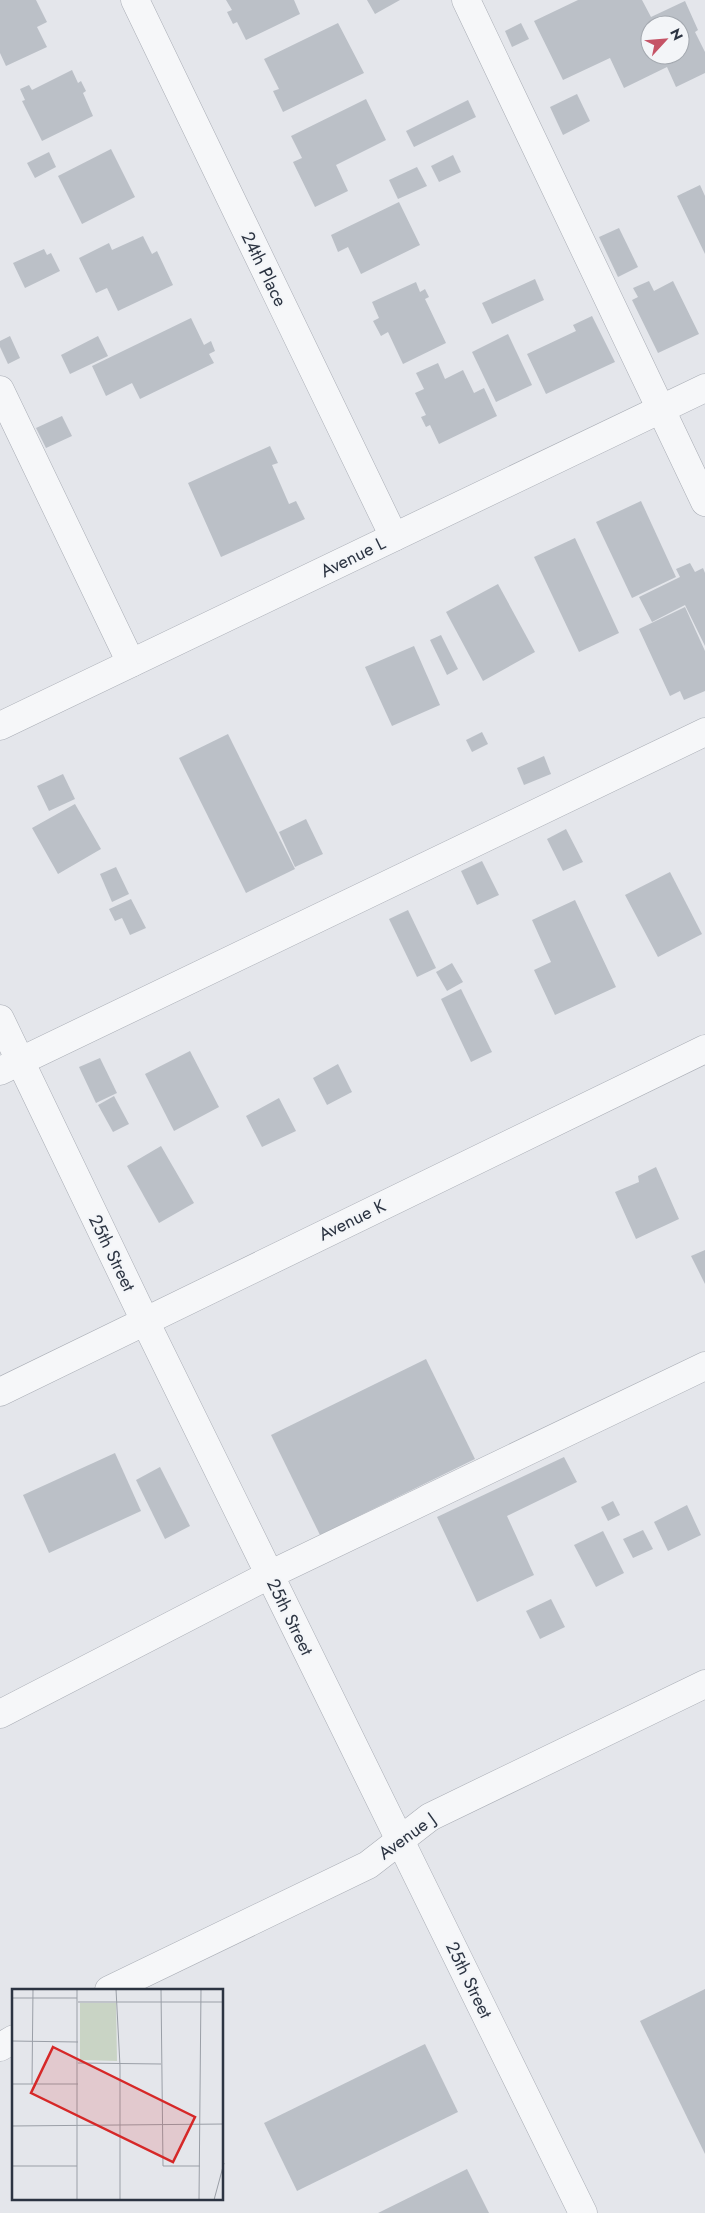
<svg xmlns="http://www.w3.org/2000/svg" width="705" height="2213" viewBox="0 0 705 2213" font-family="Jost,sans-serif">
	<style>
		.building { fill: #bbc0c7; fill-rule: evenodd }
		.lines { fill: none; stroke-linecap: round; stroke-linejoin: round }
		.minor-casing { stroke: #a9adb5; stroke-width: 29 }
		.minor { stroke: #f6f7f9; stroke-width: 28 }
		.labels { text-anchor: middle; dominant-baseline: central; stroke-width: 4; stroke-linejoin: round; paint-order: stroke }
		.street-label { font-size: 18px; fill: #2c3442; stroke: #f3f5f8 }
		.inset-road { fill: none; stroke: #9a9fa7; stroke-width: 1 }
		.view { fill: #d62828; fill-opacity: 0.15; stroke: #d62828; stroke-width: 2.5 }
		.inset-edge { fill: none; stroke: #2c3442; stroke-width: 2.5 }
	</style>
	<rect width="100%" height="100%" fill="#e4e6eb"/>
	<g class="building">
		<path d="M 0,0 L 36,0 L 47,22 L 37,27 L 47,47 L 6,66 L 0,53 Z"/>
		<path d="M 226,0 L 294,0 L 300,14 L 246,40 L 237,22 L 233,24 L 227,12 L 232,10 Z"/>
		<path d="M 367,0 L 400,0 L 375,14 Z"/>
		<path d="M 578,0 L 642,0 L 651,17 L 685,1 L 698,30 L 695,32 L 705,52 L 705,73 L 676,87 L 667,67 L 624,88 L 610,58 L 563,80 L 534,21 ZM 650,25 L 680,25 L 680,55 L 650,55 Z"/>
		<path d="M 338,23 L 364,73 L 283,112 L 273,91 L 279,89 L 264,59 Z"/>
		<path d="M 521,23 L 529,39 L 512,47 L 505,31 Z"/>
		<path d="M 72,70 L 78,83 L 81,81 L 86,91 L 83,93 L 93,116 L 42,141 L 22,101 L 25,100 L 20,89 L 29,85 L 32,90 Z"/>
		<path d="M 577,94 L 590,121 L 563,135 L 550,107 Z"/>
		<path d="M 366,99 L 386,140 L 336,165 L 348,191 L 315,207 L 293,162 L 302,158 L 291,136 Z"/>
		<path d="M 468,100 L 476,117 L 414,147 L 406,131 Z"/>
		<path d="M 111,149 L 135,197 L 82,224 L 58,176 Z"/>
		<path d="M 49,152 L 56,167 L 35,178 L 27,163 Z"/>
		<path d="M 453,155 L 461,172 L 439,182 L 431,166 Z"/>
		<path d="M 417,167 L 427,186 L 398,199 L 389,180 Z"/>
		<path d="M 700,185 L 705,196 L 705,254 L 677,196 Z"/>
		<path d="M 399,202 L 420,245 L 361,274 L 348,247 L 338,252 L 331,235 Z"/>
		<path d="M 619,228 L 638,267 L 618,277 L 599,237 Z"/>
		<path d="M 143,236 L 152,254 L 157,251 L 173,285 L 118,311 L 107,288 L 96,293 L 79,258 L 109,243 L 112,250 Z"/>
		<path d="M 44,249 L 47,255 L 51,253 L 60,271 L 25,288 L 13,263 Z"/>
		<path d="M 535,279 L 544,300 L 492,324 L 482,303 Z"/>
		<path d="M 649,281 L 654,291 L 673,281 L 699,334 L 658,353 L 632,300 L 638,297 L 633,288 Z"/>
		<path d="M 416,282 L 420,292 L 425,289 L 429,297 L 425,299 L 446,343 L 403,364 L 388,332 L 381,336 L 373,321 L 379,318 L 372,302 Z"/>
		<path d="M 592,316 L 615,362 L 546,394 L 527,354 L 576,331 L 573,325 Z"/>
		<path d="M 191,318 L 204,345 L 211,341 L 215,351 L 209,354 L 214,363 L 140,399 L 132,383 L 106,396 L 92,366 Z"/>
		<path d="M 508,334 L 532,385 L 496,402 L 472,352 Z"/>
		<path d="M 10,336 L 20,358 L 8,364 L 0,347 L 0,341 Z"/>
		<path d="M 98,336 L 108,356 L 70,374 L 61,355 Z"/>
		<path d="M 438,363 L 445,379 L 463,370 L 474,393 L 484,388 L 497,416 L 439,444 L 430,425 L 426,427 L 421,417 L 426,415 L 415,393 L 424,389 L 416,373 Z"/>
		<path d="M 62,416 L 72,436 L 46,448 L 36,428 Z"/>
		<path d="M 270,446 L 278,463 L 272,465 L 289,504 L 296,501 L 305,519 L 221,557 L 188,483 Z"/>
		<path d="M 641,501 L 676,577 L 632,598 L 596,522 Z"/>
		<path d="M 575,538 L 619,633 L 579,652 L 534,557 Z"/>
		<path d="M 690,563 L 695,572 L 703,568 L 705,573 L 705,646 L 685,605 L 652,622 L 639,597 L 680,577 L 676,569 Z"/>
		<path d="M 498,584 L 535,652 L 483,681 L 446,612 Z"/>
		<path d="M 685,607 L 705,651 L 705,691 L 684,700 L 680,691 L 670,696 L 639,629 Z"/>
		<path d="M 441,635 L 458,669 L 447,675 L 430,640 Z"/>
		<path d="M 414,646 L 440,705 L 392,726 L 365,667 Z"/>
		<path d="M 482,732 L 488,744 L 472,752 L 466,740 Z"/>
		<path d="M 228,734 L 295,869 L 246,893 L 179,758 Z"/>
		<path d="M 544,756 L 551,774 L 524,785 L 517,768 Z"/>
		<path d="M 63,774 L 75,799 L 49,811 L 37,786 Z"/>
		<path d="M 75,804 L 101,849 L 58,874 L 32,828 Z"/>
		<path d="M 306,819 L 323,854 L 295,867 L 279,832 Z"/>
		<path d="M 566,829 L 583,862 L 563,871 L 547,839 Z"/>
		<path d="M 482,861 L 499,895 L 477,905 L 461,871 Z"/>
		<path d="M 116,867 L 129,894 L 112,902 L 100,874 Z"/>
		<path d="M 670,872 L 702,934 L 658,957 L 625,895 Z"/>
		<path d="M 131,899 L 146,928 L 130,935 L 122,918 L 115,921 L 109,909 Z"/>
		<path d="M 575,900 L 616,987 L 555,1015 L 534,970 L 551,962 L 532,920 Z"/>
		<path d="M 408,910 L 436,968 L 417,977 L 389,919 Z"/>
		<path d="M 452,963 L 463,982 L 447,991 L 436,972 Z"/>
		<path d="M 461,989 L 492,1052 L 471,1062 L 441,999 Z"/>
		<path d="M 190,1051 L 219,1107 L 174,1131 L 145,1074 Z"/>
		<path d="M 100,1058 L 117,1093 L 96,1103 L 79,1067 Z"/>
		<path d="M 338,1064 L 352,1092 L 327,1105 L 313,1078 Z"/>
		<path d="M 114,1096 L 129,1124 L 113,1132 L 98,1105 Z"/>
		<path d="M 279,1098 L 296,1131 L 262,1147 L 246,1116 Z"/>
		<path d="M 161,1146 L 194,1203 L 159,1223 L 127,1166 Z"/>
		<path d="M 656,1167 L 679,1219 L 636,1239 L 615,1192 L 639,1182 L 638,1176 Z"/>
		<path d="M 705,1250 L 705,1284 L 691,1256 Z"/>
		<path d="M 426,1359 L 475,1459 L 320,1535 L 271,1435 Z"/>
		<path d="M 115,1453 L 141,1511 L 49,1553 L 23,1495 Z"/>
		<path d="M 564,1457 L 577,1482 L 507,1516 L 534,1575 L 477,1602 L 437,1517 Z"/>
		<path d="M 160,1467 L 190,1526 L 165,1539 L 136,1480 Z"/>
		<path d="M 613,1501 L 620,1515 L 608,1521 L 601,1507 Z"/>
		<path d="M 687,1505 L 701,1535 L 668,1551 L 654,1522 Z"/>
		<path d="M 643,1530 L 653,1549 L 633,1558 L 623,1539 Z"/>
		<path d="M 603,1531 L 624,1573 L 596,1587 L 574,1545 Z"/>
		<path d="M 551,1599 L 565,1627 L 540,1639 L 526,1611 Z"/>
		<path d="M 705,1989 L 705,2154 L 640,2021 Z"/>
		<path d="M 425,2044 L 458,2112 L 297,2191 L 264,2123 Z"/>
		<path d="M 467,2169 L 489,2213 L 378,2213 Z"/>
	</g>
	<g class="lines">
		<g class="minor-casing">
			<g id="minor">
				<path d="M 135,0 L 394,537"/>
				<path d="M 466,0 L 705,502"/>
				<path d="M 0,390 L 131,663"/>
				<path d="M 0,726 L 705,388"/>
				<path d="M 0,1019 L 145,1321 L 583,2213"/>
				<path d="M 0,1071 L 705,732"/>
				<path d="M 0,1392 L 705,1049"/>
				<path d="M 0,1714 L 269,1575 L 705,1366"/>
				<path d="M 109,1990 L 368,1865 L 430,1817 L 705,1684"/>
				<path d="M 0,2047 L 14,2039"/>
			</g>
		</g>
		<use href="#minor" class="minor"/>
	</g>
	<g class="labels">
		<g class="street-label">
			<text transform="translate(264 269) rotate(64)">24th Place</text>
			<text transform="translate(353 557) rotate(-26)">Avenue L</text>
			<text transform="translate(352 1220) rotate(-26)">Avenue K</text>
			<text transform="translate(112 1253) rotate(64)">25th Street</text>
			<text transform="translate(290 1617) rotate(64)">25th Street</text>
			<text transform="translate(407 1836) rotate(-36)">Avenue J</text>
			<text transform="translate(469 1980) rotate(64)">25th Street</text>
		</g>
	</g>
	<g transform="translate(12 1989)">
		<rect width="211" height="211" fill="#e4e6eb"/>
		<path d="M 68,14 L 104,14 L 105,72 L 68,71 Z" fill="#c9d4c5"/>
		<path class="inset-road" d="M 65,0 L 65,211M 104,0 L 108,77 L 108,211M 149,0 L 151,177 L 188,177M 0,9 L 65,9M 66,13 L 212,13M 0,52 L 66,53M 66,74 L 149,75M 0,95 L 66,95M 20,95 L 21,0M 0,137 L 212,135M 0,177 L 65,177M 187,211 L 189,0M 202,211 L 212,174"/>
		<path class="view" d="M 41,58 L 183,128 L 161,173 L 19,104 Z"/>
		<rect width="211" height="211" class="inset-edge"/>
	</g>
	<g transform="translate(665 40) rotate(64)"><circle r="24" fill="#f3f5f8" stroke="#a3a8af"/>
	<path d="M0-4L9 19L0 12L-9 19Z" fill="#c55366"/>
	<text y="-8" font-size="14" font-weight="bold" text-anchor="middle" fill="#2c3442">N</text>
	</g>
</svg>
